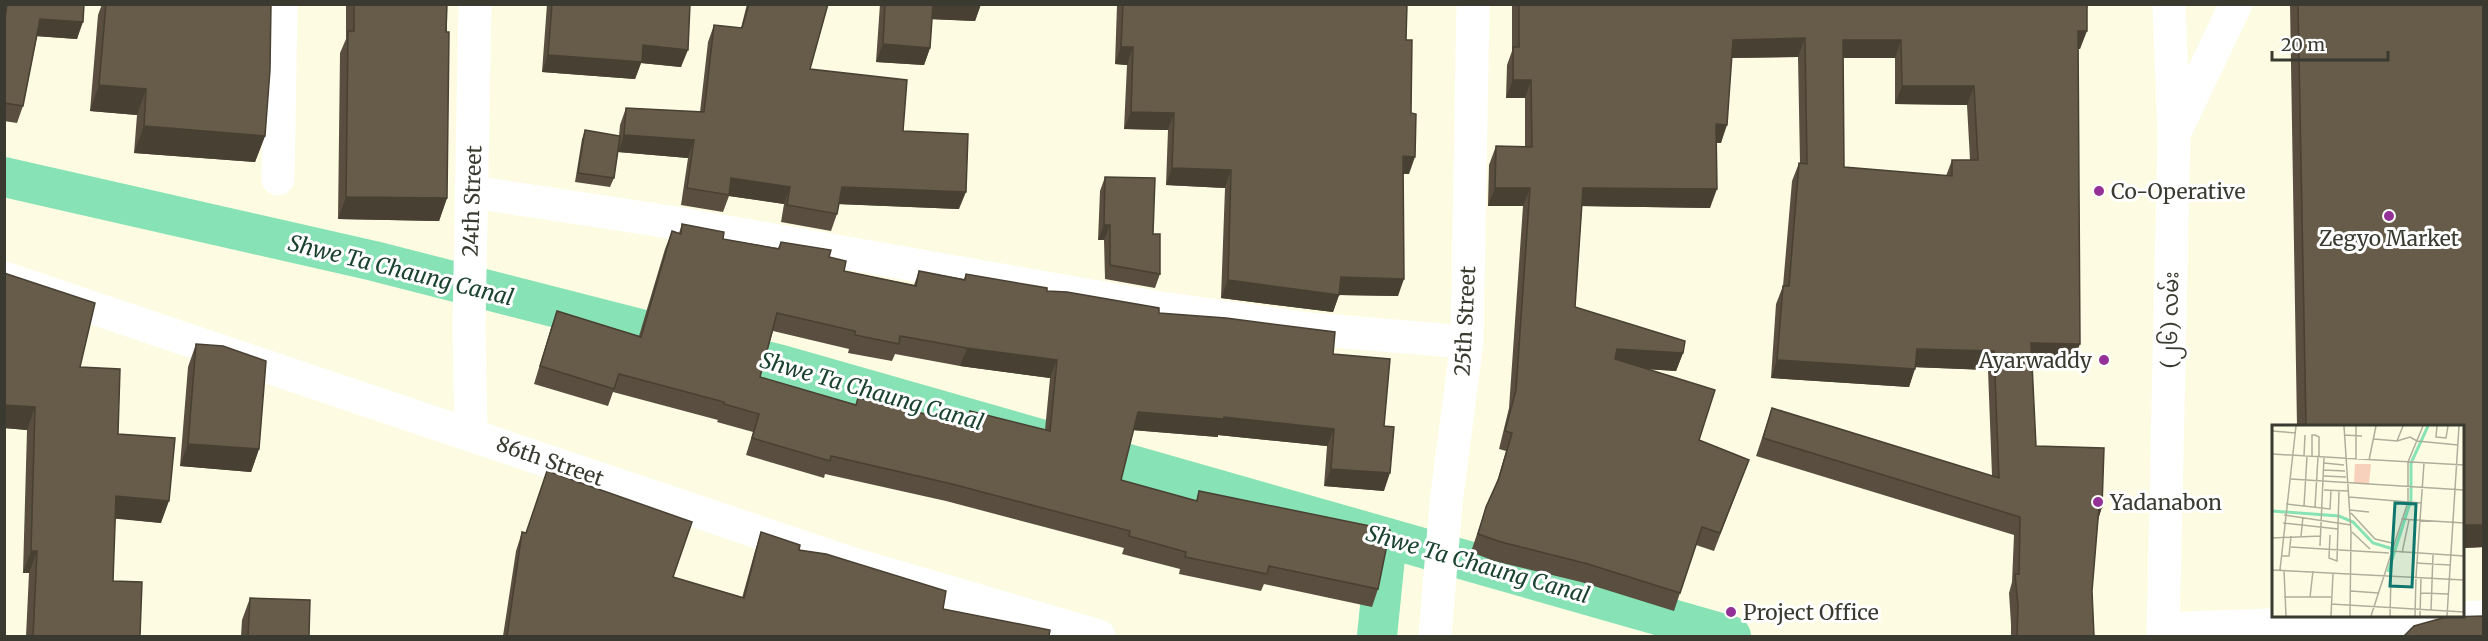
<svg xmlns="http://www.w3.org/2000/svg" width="2488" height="641" viewBox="0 0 2488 641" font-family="Merriweather,'Noto Sans Myanmar',serif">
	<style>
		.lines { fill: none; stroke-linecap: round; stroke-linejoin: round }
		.canal { stroke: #87e3b5; stroke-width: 40 }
		.minor { stroke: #fff; stroke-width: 33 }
		.major { stroke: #fff; stroke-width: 33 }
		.wall { fill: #594e3f; fill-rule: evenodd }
		.shaded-wall { fill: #484033 }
		.building { fill: #675b49; stroke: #484033; stroke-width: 1.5; fill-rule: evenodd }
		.poi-dot { fill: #943197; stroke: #fff; stroke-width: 2 }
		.labels { text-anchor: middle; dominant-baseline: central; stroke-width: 6; stroke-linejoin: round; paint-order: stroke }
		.poi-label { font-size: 21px; fill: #3a3a30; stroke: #fff; text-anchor: start }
		.street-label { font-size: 21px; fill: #3a3a30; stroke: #fff }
		.water-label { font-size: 22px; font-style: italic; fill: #1b4330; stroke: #fff }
		.inset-river { fill: none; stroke: #87e3b5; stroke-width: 3 }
		.inset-road { fill: none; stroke: #afae9b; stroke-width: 1.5 }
		.view { fill: #0f766e; fill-opacity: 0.15; stroke: #0f766e; stroke-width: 3 }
		.inset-edge { fill: none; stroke: #3a3a30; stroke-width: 3 }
	</style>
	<rect width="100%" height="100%" fill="#fdfce3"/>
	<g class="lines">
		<g class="canal">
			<path d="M 4,177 L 374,261 L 785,366 L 1731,636"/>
			<path d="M 1377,636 L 1387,538"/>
		</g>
		<g class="minor">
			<path d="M 278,179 L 281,4"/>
			<path d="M 473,192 L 670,222 L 1155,307 L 1309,329 L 1467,342"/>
			<path d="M 4,278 L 850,563 L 1099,636"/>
			<path d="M 471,434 L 469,327 L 475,4"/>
			<path d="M 2164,629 L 2484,617"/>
			<path d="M 1435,636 L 1446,503 L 1467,342 L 1473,4"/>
		</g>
		<g class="major">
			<path d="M 2176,130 L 2236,4"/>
			<path d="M 2163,636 L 2174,134 L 2169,4"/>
		</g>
	</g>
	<g class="wall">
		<path d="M 4,4 L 84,4 L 77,39 L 37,36 L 23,106 L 17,123 L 4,121 Z"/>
		<path d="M 102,4 L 271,4 L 265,136 L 255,162 L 134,153 L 137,115 L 90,111 L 98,15 Z"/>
		<path d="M 346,4 L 447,4 L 447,198 L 439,221 L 338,219 L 340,53 L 346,39 Z"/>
		<path d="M 547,4 L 690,4 L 681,67 L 641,63 L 635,79 L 542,72 Z"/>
		<path d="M 747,4 L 828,4 L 810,69 L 903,131 L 959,209 L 839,204 L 837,214 L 831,231 L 781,222 L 784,204 L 729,196 L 723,212 L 681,205 L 688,158 L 618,152 L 614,178 L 610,187 L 575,182 L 582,139 L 585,130 L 619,136 L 620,125 L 626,108 L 700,112 L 708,42 L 714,25 L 741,28 Z"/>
		<path d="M 880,4 L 981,4 L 975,21 L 932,19 L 930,48 L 924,65 L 876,62 Z"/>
		<path d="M 1105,4 L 1407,4 L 1406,40 L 1409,174 L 1403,174 L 1398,296 L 1339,295 L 1333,312 L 1221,298 L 1225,188 L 1166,185 L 1168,130 L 1124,129 L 1127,65 L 1115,64 L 1117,5 Z"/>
		<path d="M 1512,4 L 2088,4 L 2087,9 L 2080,49 L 2078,49 L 2073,362 L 2032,362 L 2036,446 L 2102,507 L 2098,519 L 2092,591 L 2094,636 L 2011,636 L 2011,624 L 2009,593 L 2012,582 L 2014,535 L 1756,456 L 1772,408 L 1992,476 L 1988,370 L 1915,367 L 1909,387 L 1771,378 L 1776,304 L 1783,286 L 1792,181 L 1799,163 L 1800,163 L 1798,57 L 1732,58 L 1721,143 L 1716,143 L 1710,208 L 1582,206 L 1575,307 L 1683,353 L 1676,371 L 1647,369 L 1699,440 L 1749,460 L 1714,551 L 1696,545 L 1674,611 L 1581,582 L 1494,561 L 1471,552 L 1486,507 L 1496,485 L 1506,451 L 1499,449 L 1509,408 L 1523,206 L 1488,206 L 1489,165 L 1496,146 L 1525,146 L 1525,98 L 1506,98 L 1507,65 L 1512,51 ZM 1843,58 L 1895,58 L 1895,104 L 1967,105 L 1970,160 L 1952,160 L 1946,176 L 1844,167 Z"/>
		<path d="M 2290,4 L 2484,4 L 2484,547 L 2463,548 L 2463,426 L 2297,426 Z"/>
		<path d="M 1105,177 L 1153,234 L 1160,274 L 1155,288 L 1105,279 L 1104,240 L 1098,240 L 1100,191 Z"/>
		<path d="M 682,224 L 723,239 L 778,248 L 781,242 L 829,257 L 844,271 L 914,285 L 919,271 L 964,279 L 966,274 L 1047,291 L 1159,313 L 1333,354 L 1384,426 L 1384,491 L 1324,486 L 1327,446 L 1218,435 L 1218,437 L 1133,430 L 1121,480 L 1196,501 L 1199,491 L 1378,589 L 1372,607 L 1264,584 L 1261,591 L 1179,574 L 1180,569 L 1122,554 L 1124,548 L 946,501 L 825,474 L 824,478 L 746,455 L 753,432 L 717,422 L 718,420 L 613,392 L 608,406 L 534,384 L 551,328 L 557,311 L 639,336 L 665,249 L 672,231 L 679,233 ZM 773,331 L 849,349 L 848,353 L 892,361 L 895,354 L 960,366 L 1050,378 L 1045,430 L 970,411 L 966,423 L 858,398 L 856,405 L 760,377 Z"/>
		<path d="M 196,344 L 259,449 L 251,472 L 180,466 L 188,367 Z"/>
		<path d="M 80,367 L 118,434 L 161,523 L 115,518 L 113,581 L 140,636 L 26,636 L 29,573 L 23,573 L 27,430 L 4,428 Z"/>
		<path d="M 522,532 L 742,598 L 755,551 L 761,532 L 799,550 L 943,609 L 1049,636 L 503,636 L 516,551 Z"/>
		<path d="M 250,598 L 309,636 L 241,636 L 242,620 Z"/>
	</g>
	<g class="shaded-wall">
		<path d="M 932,4 L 981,4 L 975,21 L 927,19 Z"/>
		<path d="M 40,19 L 83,22 L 77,39 L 34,36 Z"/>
		<path d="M 2078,31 L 2087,31 L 2080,49 L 2071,49 Z"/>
		<path d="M 1805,38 L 1798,57 L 1727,58 L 1733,40 Z"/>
		<path d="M 1843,40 L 1901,40 L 1895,58 L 1836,58 Z"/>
		<path d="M 883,44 L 930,48 L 924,65 L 876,62 Z"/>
		<path d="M 643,45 L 688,50 L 681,67 L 641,63 L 635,79 L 542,72 L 548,55 Z"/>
		<path d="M 1121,47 L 1133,47 L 1127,65 L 1115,64 Z"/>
		<path d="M 1513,80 L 1531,80 L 1525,98 L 1506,98 Z"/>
		<path d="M 99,85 L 146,89 L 137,115 L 90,111 Z"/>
		<path d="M 1902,86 L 1974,86 L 1967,105 L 1895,104 Z"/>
		<path d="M 1131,112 L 1174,113 L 1168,130 L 1124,129 Z"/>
		<path d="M 1716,124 L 1727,125 L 1721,143 L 1710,143 Z"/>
		<path d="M 144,126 L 265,136 L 255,162 L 134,153 Z"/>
		<path d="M 624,135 L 694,140 L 688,158 L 618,152 Z"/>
		<path d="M 1403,156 L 1415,157 L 1409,174 L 1397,173 Z"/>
		<path d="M 1172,168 L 1231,170 L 1225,188 L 1166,185 Z"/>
		<path d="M 731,178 L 790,187 L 784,204 L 729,196 Z"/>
		<path d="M 842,187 L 966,192 L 959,209 L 836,204 Z"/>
		<path d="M 1495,188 L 1530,188 L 1523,206 L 1488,206 Z"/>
		<path d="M 1583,188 L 1717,189 L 1710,208 L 1577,206 Z"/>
		<path d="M 346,197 L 447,198 L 439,221 L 338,219 Z"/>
		<path d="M 1104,225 L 1110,225 L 1104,240 L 1098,240 Z"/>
		<path d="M 1341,277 L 1404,279 L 1398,296 L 1339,295 L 1333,312 L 1221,298 L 1228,280 Z"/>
		<path d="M 2031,343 L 2080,344 L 2073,362 L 2025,362 Z"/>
		<path d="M 967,348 L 1057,360 L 1050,378 L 960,366 Z"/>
		<path d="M 1617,349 L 1683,353 L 1676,371 L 1611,367 Z"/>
		<path d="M 1917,349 L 1994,351 L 1988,370 L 1910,367 Z"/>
		<path d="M 1777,360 L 1915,369 L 1909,387 L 1771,378 Z"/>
		<path d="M 4,405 L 35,407 L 27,430 L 4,428 Z"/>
		<path d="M 1138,412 L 1224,417 L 1334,429 L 1327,446 L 1218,435 L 1218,437 L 1131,430 Z"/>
		<path d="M 188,444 L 259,449 L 251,472 L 180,466 Z"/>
		<path d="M 1331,469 L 1390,473 L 1384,491 L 1324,486 Z"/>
		<path d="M 116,496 L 169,501 L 161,523 L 108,518 Z"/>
		<path d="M 2099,507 L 2102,507 L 2096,526 Z"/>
		<path d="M 2463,525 L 2484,525 L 2484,547 L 2463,548 Z"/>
		<path d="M 31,551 L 37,551 L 29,573 L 23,573 Z"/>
	</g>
	<g class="building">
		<path d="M 7,4 L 84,4 L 83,22 L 40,19 L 23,106 L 4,103 L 4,27 Z"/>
		<path d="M 106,4 L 271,4 L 270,70 L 265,136 L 144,126 L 146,89 L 99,85 Z"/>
		<path d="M 354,4 L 447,4 L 446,32 L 449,32 L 447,198 L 346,197 L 348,31 L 354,31 Z"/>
		<path d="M 552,4 L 690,4 L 688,50 L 643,45 L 642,62 L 548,55 Z"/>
		<path d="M 749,4 L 828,4 L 810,69 L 907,80 L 903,131 L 968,134 L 966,192 L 842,187 L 837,214 L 787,205 L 790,187 L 731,178 L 729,195 L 687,188 L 694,140 L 624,135 L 626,108 L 704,112 L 714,25 L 742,28 Z"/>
		<path d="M 885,4 L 933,4 L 930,48 L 883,44 Z"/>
		<path d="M 1123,4 L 1407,4 L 1406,40 L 1412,40 L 1411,113 L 1416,114 L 1415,157 L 1403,156 L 1404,279 L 1341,277 L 1339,295 L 1228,280 L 1231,170 L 1172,168 L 1174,113 L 1131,112 L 1133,47 L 1121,47 Z"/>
		<path d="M 1519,4 L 2087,4 L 2087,31 L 2078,31 L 2080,344 L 2031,343 L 2036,446 L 2104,448 L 2102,507 L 2099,507 L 2092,591 L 2094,636 L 2017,636 L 2018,606 L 2015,574 L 2019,574 L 2020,517 L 1763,438 L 1772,408 L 1999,478 L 1994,351 L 1917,349 L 1915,369 L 1777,360 L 1783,286 L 1789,286 L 1799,163 L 1807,164 L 1805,38 L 1733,40 L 1727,125 L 1716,124 L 1717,189 L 1583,188 L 1575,307 L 1685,341 L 1683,353 L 1617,349 L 1615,359 L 1715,390 L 1699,440 L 1749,460 L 1720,533 L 1702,527 L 1680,593 L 1588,564 L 1501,542 L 1478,534 L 1486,507 L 1499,478 L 1512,433 L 1505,431 L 1516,390 L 1530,188 L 1495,188 L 1496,146 L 1532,147 L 1531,80 L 1513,80 L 1513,47 L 1519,47 ZM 1843,40 L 1901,40 L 1902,86 L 1974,86 L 1978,160 L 1952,160 L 1952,176 L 1844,167 Z"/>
		<path d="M 2298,4 L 2484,4 L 2484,525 L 2463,525 L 2463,426 L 2306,426 Z"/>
		<path d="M 585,130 L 620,136 L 614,178 L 578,173 Z"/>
		<path d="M 1105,177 L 1155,178 L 1153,234 L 1160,234 L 1160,274 L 1110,265 L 1110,225 L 1104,225 Z"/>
		<path d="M 682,224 L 724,232 L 723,239 L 779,249 L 781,242 L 831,250 L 829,257 L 846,261 L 844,271 L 916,286 L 919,271 L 965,280 L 966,274 L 1047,288 L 1047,291 L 1067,292 L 1159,308 L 1159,313 L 1226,318 L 1335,332 L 1333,354 L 1390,359 L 1384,426 L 1394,427 L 1390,473 L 1331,469 L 1334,429 L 1224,417 L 1224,419 L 1138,412 L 1121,480 L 1197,501 L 1199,491 L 1390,530 L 1378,589 L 1269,566 L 1267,574 L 1185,557 L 1186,552 L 1129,536 L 1130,531 L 952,484 L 831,456 L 830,461 L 752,438 L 759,414 L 724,404 L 724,402 L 619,374 L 614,389 L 540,366 L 557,311 L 641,337 L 672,231 L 681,234 ZM 777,313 L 855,331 L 855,335 L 899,344 L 900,336 L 967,348 L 1057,360 L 1050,431 L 970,411 L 967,424 L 858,398 L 856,405 L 760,377 Z"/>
		<path d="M 4,273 L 95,303 L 80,367 L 120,369 L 118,434 L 175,438 L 169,501 L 116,496 L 113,581 L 142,582 L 140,636 L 33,636 L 37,551 L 31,551 L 35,407 L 4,405 Z"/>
		<path d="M 196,344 L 223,346 L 266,361 L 259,449 L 188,444 Z"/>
		<path d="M 547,471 L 692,522 L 673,577 L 744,598 L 761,532 L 800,545 L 799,550 L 826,554 L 946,591 L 943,609 L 1050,630 L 1049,636 L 507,636 L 522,532 L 526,533 Z"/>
		<path d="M 250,598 L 310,600 L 309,636 L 248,636 Z"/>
		<path d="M 2484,616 L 2484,636 L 2404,636 L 2414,626 L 2446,617 Z"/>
	</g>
	<g class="poi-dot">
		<circle cx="2099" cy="191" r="6"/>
		<circle cx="2389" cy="216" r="6"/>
		<circle cx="2104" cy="360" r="6"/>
		<circle cx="2098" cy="502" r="6"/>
		<circle cx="1731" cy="612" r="6"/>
	</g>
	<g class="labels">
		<g class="poi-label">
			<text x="2111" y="191">Co-Operative</text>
			<text x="2389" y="238" text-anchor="middle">Zegyo Market</text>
			<text x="2092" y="360" text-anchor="end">Ayarwaddy</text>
			<text x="2110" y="502">Yadanabon</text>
			<text x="1743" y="612">Project Office</text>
		</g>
		<g class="street-label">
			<text transform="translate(472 201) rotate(-88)">24th Street</text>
			<text transform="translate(2170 320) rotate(-89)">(၂၆) လမ်း</text>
			<text transform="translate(1465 321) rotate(-87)">25th Street</text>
			<text transform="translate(550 461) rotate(19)">86th Street</text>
		</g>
		<g class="water-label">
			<text transform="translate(401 270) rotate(14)">Shwe Ta Chaung Canal</text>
			<text transform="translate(872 391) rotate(16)">Shwe Ta Chaung Canal</text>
			<text transform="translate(1478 564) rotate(16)">Shwe Ta Chaung Canal</text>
		</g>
	</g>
	<g transform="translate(2272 425)">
		<rect width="192" height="192" fill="#fdfce3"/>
		<path d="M 83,39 L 99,39 L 97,59 L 82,58 Z" fill="#f8d1bc"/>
		<path class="inset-river" d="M 0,86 L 67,91 L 81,97 L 101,118 L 121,124M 116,147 L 139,75 L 139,38 L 156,1"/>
		<path class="inset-road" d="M 72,1 L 79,107 L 78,191M 84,1 L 84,34M 165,1 L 164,12 L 174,13 L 176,1M 0,6 L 24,8M 72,10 L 90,11M 102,14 L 125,16 L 131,1M 125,16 L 138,12 L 145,16M 145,16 L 186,20M 0,29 L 192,40M 32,31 L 33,10M 40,31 L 40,10 L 43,10 L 47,12 L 47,32M 97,35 L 104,1M 52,38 L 72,40M 52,45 L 73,46M 52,51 L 74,52M 19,54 L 192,65M 52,65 L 76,66M 77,72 L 149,78M 14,79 L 58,84 L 59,65M 32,81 L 35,31M 43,82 L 46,32M 78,85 L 97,87M 79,88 L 103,114 L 120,118M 12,90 L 79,100M 129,94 L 192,98M 11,98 L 66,104M 80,107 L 98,124M 58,110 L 57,133 L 65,136 L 67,66M 29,111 L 31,92M 0,113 L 49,111M 48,121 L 52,32M 19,122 L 117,128M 118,126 L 192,131M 130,128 L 137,95M 9,131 L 17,131 L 19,111M 144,138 L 178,140M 0,145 L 192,155M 8,145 L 24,1M 12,145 L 14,191M 144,152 L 152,38M 79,166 L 106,168M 149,168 L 176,169M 12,172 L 59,172M 38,172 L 41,146M 59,179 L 192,187M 159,185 L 161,130M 59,191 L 61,148M 99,191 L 136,77 L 136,37 L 151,1M 118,191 L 119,151M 143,191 L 144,152M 148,191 L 149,153M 175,191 L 187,1"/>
		<path class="view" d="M 123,78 L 144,79 L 140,162 L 118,161 Z"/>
		<rect width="192" height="192" class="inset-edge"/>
	</g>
	<rect width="2488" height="641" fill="none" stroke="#3a3a30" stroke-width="12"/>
	<path d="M2272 51v9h116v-9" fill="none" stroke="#3a3a30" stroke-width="3"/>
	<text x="2281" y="51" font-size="18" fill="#3a3a30" stroke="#ffffff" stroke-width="4.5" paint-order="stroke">20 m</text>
</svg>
